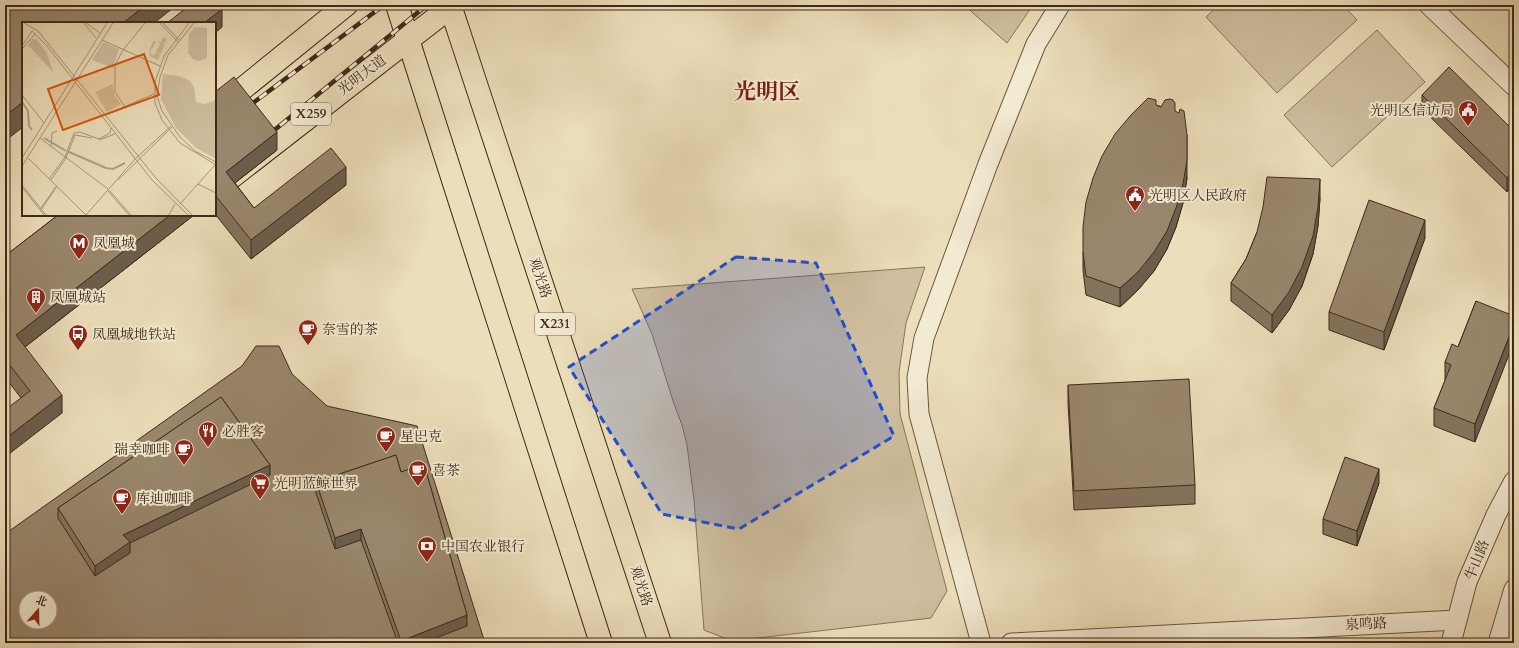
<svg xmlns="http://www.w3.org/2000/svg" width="1519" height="648" viewBox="0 0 1519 648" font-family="Cardo,'Noto Serif SC',serif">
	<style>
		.green { fill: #cfbf9f; stroke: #87745c }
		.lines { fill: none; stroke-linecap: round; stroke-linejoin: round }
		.minor-casing { stroke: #6a5642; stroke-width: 21 }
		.major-casing { stroke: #3f291a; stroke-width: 24 }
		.minor { stroke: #f3ead2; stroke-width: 19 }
		.major { stroke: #ecdeba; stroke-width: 22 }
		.rail-casing { stroke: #3f291a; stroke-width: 4.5 }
		.rail { stroke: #f3ead2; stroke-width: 3; stroke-dasharray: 9; stroke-linecap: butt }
		.wall { fill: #84745e; stroke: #3f291a }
		.shaded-wall { fill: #6b5e4c; stroke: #3f291a }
		.building { fill: #99876d; stroke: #3f291a; fill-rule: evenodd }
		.marked { fill: #1d4ed8; fill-opacity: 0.2; stroke: #1d4ed8; stroke-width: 3; stroke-dasharray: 8 5; stroke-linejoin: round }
		.labels { text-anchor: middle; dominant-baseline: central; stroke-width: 4; stroke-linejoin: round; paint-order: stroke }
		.shield { fill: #f3ead2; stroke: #756351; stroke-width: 1 }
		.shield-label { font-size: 13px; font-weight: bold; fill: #3f291a }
		.street-label { font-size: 14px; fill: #3f291a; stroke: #f3ead2 }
		.poi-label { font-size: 14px; fill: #3f291a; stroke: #f3ead2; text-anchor: start }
		.town-label { font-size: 22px; font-weight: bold; fill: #7a1f14; stroke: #f3ead2 }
		.inset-river { fill: none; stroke: #b1a084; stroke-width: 2 }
		.inset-road { fill: none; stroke: #a7967a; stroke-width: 1 }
		.view { fill: #d7540d; fill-opacity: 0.15; stroke: #d7540d; stroke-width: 2 }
		.inset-edge { fill: none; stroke: #3f291a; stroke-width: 2 }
	</style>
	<rect width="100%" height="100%" fill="#ecdeba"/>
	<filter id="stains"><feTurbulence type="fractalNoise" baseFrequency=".005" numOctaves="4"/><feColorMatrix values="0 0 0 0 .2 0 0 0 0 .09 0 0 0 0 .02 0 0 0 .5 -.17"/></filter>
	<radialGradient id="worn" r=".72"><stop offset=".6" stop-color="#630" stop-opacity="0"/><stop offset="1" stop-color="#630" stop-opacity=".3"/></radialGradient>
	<g class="green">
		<path d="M 964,5 L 1033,5 L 1007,43 Z"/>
		<path d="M 1219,5 L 1343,5 L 1357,20 L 1277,93 L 1206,17 Z"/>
		<path d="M 1377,30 L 1425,82 L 1332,167 L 1284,115 Z"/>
		<path d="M 925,267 L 906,323 L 899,372 L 900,414 L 947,591 L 931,618 L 732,641 L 704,630 L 694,500 L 687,445 L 682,425 L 674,404 L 652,334 L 632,289 Z"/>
	</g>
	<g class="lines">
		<g class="minor-casing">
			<g id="minor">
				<path d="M 1429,5 L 1514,86"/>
				<path d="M 981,643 L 919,414 L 917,378 L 924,338 L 988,164 L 1036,44 L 1060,5"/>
				<path d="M 1011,643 L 1457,620"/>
				<path d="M 1451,643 L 1467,582 L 1496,515 L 1514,481"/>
				<path d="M 1498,643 L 1514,589"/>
			</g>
		</g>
		<g class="major-casing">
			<g id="major">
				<path d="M 397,5 L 601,643"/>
				<path d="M 450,5 L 660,643"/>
				<path d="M 215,111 L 346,5"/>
				<path d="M 215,190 L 453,5"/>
			</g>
		</g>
		<use href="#minor" class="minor"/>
		<use href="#major" class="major"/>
		<g class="rail-casing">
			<g id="rail">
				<path d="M 245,109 L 384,5"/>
				<path d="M 266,137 L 427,5"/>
			</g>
		</g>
		<use href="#rail" class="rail"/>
	</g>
	<g class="wall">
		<path d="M 215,92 L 277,150 L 235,183 L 254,208 L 346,185 L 251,259 L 215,214 Z"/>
		<path d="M 1422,95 L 1514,131 L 1507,192 L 1422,109 Z"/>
		<path d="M 1156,105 L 1175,111 L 1187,178 L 1183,203 L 1176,227 L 1167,249 L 1154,271 L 1138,290 L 1120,307 L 1086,295 L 1083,270 L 1083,252 Z"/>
		<path d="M 1320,198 L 1318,226 L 1313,254 L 1302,286 L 1289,310 L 1272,333 L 1231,301 L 1231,283 L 1246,259 L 1257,232 Z"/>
		<path d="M 58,215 L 194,215 L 25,347 L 62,413 L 21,398 L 5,377 L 5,256 Z"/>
		<path d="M 1425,238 L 1384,350 L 1329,330 L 1329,312 Z"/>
		<path d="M 1476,301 L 1475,442 L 1434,426 L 1434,408 L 1445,381 L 1445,362 L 1458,347 Z"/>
		<path d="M 292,374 L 485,643 L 5,643 L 5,534 Z"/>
		<path d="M 1068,385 L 1195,485 L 1195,504 L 1074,510 L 1068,403 Z"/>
		<path d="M 1379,483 L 1357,546 L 1323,534 L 1323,519 Z"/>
	</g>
	<g class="shaded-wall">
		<path d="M 146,5 L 177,5 L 154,23 L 123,23 Z"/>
		<path d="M 222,9 L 222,27 L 215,33 L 215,23 L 204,23 Z"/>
		<path d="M 23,102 L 23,127 L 5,141 L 5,116 Z"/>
		<path d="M 277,132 L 277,150 L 226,190 L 226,172 Z"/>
		<path d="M 1187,135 L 1187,178 L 1183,203 L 1176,227 L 1167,249 L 1154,271 L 1138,290 L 1120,307 L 1120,288 Z"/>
		<path d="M 346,167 L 346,185 L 251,259 L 251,240 Z"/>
		<path d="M 1514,170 L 1514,184 L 1507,192 L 1507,178 Z"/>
		<path d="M 1320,179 L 1320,198 L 1318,226 L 1313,254 L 1302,286 L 1289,310 L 1272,333 L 1272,315 Z"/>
		<path d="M 170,215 L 194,215 L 16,354 L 16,335 Z"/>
		<path d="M 1425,220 L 1425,238 L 1384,350 L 1384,332 Z"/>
		<path d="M 1514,324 L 1514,342 L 1475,442 L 1475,424 Z"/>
		<path d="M 62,395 L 62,413 L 5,457 L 5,439 Z"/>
		<path d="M 270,465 L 270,500 L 95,601 L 95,566 L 123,535 Z"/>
		<path d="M 1379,469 L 1379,483 L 1357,546 L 1357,531 Z"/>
		<path d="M 361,529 L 361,564 L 335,573 L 335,538 Z"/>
		<path d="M 467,615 L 467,643 L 401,643 L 401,641 Z"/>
		<path d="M 204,638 L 204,643 L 196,643 Z"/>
	</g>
	<g class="building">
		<path d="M 5,5 L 146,5 L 123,23 L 23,23 L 23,102 L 5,116 Z"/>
		<path d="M 190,5 L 219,5 L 222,9 L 204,23 L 167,23 Z"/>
		<path d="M 1449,67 L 1514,131 L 1514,170 L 1507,178 L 1422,95 Z"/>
		<path d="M 234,77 L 277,132 L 226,172 L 254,208 L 331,148 L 346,167 L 251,240 L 215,195 L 215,92 Z"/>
		<path d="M 1148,98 L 1156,100 L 1156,105 L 1161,107 L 1165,100 L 1170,99 L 1173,100 L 1175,103 L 1175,111 L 1179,113 L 1180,109 L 1184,111 L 1187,135 L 1187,160 L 1183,184 L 1176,208 L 1167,231 L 1154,252 L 1138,272 L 1120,288 L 1086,276 L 1083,252 L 1083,227 L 1086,202 L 1093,178 L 1102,156 L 1115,134 L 1131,115 Z"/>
		<path d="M 1267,177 L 1320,179 L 1318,207 L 1313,236 L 1302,267 L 1289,292 L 1272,315 L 1231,283 L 1246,259 L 1257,232 L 1263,207 Z"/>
		<path d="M 1369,200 L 1425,220 L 1384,332 L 1329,312 Z"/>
		<path d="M 58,215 L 170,215 L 16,335 L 62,395 L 5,439 L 5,410 L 30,391 L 5,359 L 5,256 Z"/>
		<path d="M 1476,301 L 1514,316 L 1514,324 L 1475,424 L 1434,408 L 1451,365 L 1445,362 L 1452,344 L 1458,347 Z"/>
		<path d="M 256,346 L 279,346 L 292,374 L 327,406 L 417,426 L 485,643 L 423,643 L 467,626 L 467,615 L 424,464 L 401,472 L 396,455 L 316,482 L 316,493 L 335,549 L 361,540 L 398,643 L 235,643 L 204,638 L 196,643 L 7,643 L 7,641 L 5,639 L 5,534 L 242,366 ZM 221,397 L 270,465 L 270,475 L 130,543 L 130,553 L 95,576 L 58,518 L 58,508 ZM 26,598 L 50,598 L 50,622 L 26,622 Z"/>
		<path d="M 1189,379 L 1195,485 L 1074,491 L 1068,385 Z"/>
		<path d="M 221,397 L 270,465 L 123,535 L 130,542 L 95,566 L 58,508 Z"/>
		<path d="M 396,455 L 401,472 L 424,464 L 467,615 L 401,641 L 361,529 L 335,538 L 316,482 Z"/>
		<path d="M 1345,457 L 1379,469 L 1357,531 L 1323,519 Z"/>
		<path d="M 5,639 L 7,641 L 5,643 Z"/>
	</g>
	<path class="marked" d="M 736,257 L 816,263 L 894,436 L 739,529 L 662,514 L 569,367 Z"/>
	<defs>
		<g id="civic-pin" transform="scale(1)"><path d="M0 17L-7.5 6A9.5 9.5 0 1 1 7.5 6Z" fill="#8f2418" stroke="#f3ead2"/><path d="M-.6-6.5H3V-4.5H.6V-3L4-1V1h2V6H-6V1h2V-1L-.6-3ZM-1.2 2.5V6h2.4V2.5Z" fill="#fff"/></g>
		<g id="metro-pin" transform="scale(1)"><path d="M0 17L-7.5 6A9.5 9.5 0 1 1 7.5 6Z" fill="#8f2418" stroke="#f3ead2"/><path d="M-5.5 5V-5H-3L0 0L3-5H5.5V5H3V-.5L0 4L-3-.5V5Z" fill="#fff"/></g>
		<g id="building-pin" transform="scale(1)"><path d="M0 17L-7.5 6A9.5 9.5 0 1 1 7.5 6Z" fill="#8f2418" stroke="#f3ead2"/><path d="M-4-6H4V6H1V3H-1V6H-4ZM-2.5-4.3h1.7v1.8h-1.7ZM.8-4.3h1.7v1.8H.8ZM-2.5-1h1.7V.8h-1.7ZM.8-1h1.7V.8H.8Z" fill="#fff"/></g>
		<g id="cafe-pin" transform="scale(1)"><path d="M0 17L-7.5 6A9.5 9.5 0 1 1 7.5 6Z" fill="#8f2418" stroke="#f3ead2"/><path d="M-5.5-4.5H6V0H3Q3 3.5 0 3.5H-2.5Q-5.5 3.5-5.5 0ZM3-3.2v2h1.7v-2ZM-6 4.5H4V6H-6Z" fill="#fff"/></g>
		<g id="bus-pin" transform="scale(1)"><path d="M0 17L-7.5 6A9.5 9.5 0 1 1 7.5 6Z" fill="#8f2418" stroke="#f3ead2"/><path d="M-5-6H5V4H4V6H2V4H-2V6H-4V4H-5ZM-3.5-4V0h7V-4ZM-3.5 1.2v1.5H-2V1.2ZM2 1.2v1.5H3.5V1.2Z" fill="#fff"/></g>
		<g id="restaurant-pin" transform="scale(1)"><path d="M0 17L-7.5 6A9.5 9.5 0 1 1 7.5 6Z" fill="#8f2418" stroke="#f3ead2"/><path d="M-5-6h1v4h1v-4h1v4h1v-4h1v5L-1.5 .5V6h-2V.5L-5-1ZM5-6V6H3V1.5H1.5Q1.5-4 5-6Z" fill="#fff"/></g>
		<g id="supermarket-pin" transform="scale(1)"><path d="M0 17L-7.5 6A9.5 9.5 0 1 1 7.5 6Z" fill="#8f2418" stroke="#f3ead2"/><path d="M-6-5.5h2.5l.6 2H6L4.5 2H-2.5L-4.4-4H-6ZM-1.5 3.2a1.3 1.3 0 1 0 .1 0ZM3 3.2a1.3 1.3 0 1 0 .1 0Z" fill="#fff"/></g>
		<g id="bank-pin" transform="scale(1)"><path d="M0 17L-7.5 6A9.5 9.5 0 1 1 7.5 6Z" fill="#8f2418" stroke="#f3ead2"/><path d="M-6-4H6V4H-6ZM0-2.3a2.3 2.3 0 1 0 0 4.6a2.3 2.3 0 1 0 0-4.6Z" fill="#fff"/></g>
	</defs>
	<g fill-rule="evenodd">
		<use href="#civic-pin" x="1468" y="110"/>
		<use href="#civic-pin" x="1135" y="195"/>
		<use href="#metro-pin" x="79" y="243"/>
		<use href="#building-pin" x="36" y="297"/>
		<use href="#cafe-pin" x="308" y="329"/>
		<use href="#bus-pin" x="78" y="334"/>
		<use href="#restaurant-pin" x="208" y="431"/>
		<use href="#cafe-pin" x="386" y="436"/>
		<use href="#cafe-pin" x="184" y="449"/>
		<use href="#cafe-pin" x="418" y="470"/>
		<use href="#supermarket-pin" x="260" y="483"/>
		<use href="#cafe-pin" x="122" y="498"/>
		<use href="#bank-pin" x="427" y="546"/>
	</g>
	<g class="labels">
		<g class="shield">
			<rect x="291" y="103" width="40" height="22" rx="3"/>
			<rect x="535" y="313" width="40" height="22" rx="3"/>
		</g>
		<g class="shield-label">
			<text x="311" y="114">X259</text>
			<text x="555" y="324">X231</text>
		</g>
		<g class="street-label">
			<text transform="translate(362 75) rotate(-37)">光明大道</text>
			<text transform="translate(540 278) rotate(72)">观光路</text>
			<text transform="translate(1477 560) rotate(-68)">牛山路</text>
			<text transform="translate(641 586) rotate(72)">观光路</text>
			<text transform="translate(1366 624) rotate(-3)">泉鸣路</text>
		</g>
		<g class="poi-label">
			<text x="1454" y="110" text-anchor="end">光明区信访局</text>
			<text x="1149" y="195">光明区人民政府</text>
			<text x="93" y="243">凤凰城</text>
			<text x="50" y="297">凤凰城站</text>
			<text x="322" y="329">奈雪的茶</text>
			<text x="92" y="334">凤凰城地铁站</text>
			<text x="222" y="431">必胜客</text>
			<text x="400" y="436">星巴克</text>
			<text x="170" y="449" text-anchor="end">瑞幸咖啡</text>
			<text x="432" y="470">喜茶</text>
			<text x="274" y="483">光明蓝鲸世界</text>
			<text x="136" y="498">库迪咖啡</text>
			<text x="441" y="546">中国农业银行</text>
		</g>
		<g class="town-label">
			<text x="767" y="92">光明区</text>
		</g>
	</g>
	<g transform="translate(22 22)">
		<rect width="194" height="194" fill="#ecdeba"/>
		<path d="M 173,5 L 185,6 L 185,36 L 177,39 L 171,37 L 166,31 L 167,12 ZM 141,15 L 145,17 L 143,21 L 140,20 L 143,22 L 141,27 L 138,26 L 141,27 L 139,32 L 135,31 L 138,33 L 136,38 L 128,34 L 127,30 L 131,19 L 139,20 ZM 135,19 L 138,22 L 133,32 L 130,33 L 128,30 ZM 10,17 L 14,17 L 25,31 L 31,50 L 6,23 ZM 81,20 L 97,27 L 91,46 L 70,38 ZM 141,52 L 157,54 L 168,59 L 172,65 L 174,80 L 183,82 L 194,78 L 194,137 L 174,126 L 154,106 L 139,77 ZM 91,62 L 92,72 L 99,82 L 85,90 L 73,70 Z" fill="#cfbf9f" fill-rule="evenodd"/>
		<path class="inset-river" d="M 0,80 L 6,89 L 7,104 L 10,108M 22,116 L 44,129M 47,130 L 84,146 L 91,147 L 103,141"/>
		<path class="inset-road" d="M 2,1 L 16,9M 62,1 L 74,16M 64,1 L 78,11M 138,1 L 156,20M 141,1 L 157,18M 167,1 L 142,34 L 133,60 L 133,81 L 140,98 L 158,121 L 194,143M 172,1 L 146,33 L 138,55 L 135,74 L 140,89 L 158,115 L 173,129 L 194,140M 10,9 L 25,24 L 130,158 L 166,193M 16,9 L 133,155 L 170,193M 80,18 L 138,44M 0,24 L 10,9M 0,27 L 13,12M 0,73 L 22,101M 103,85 L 93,70 L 93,43 L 101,28 L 123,1M 83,93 L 132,72M 18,116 L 86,167M 77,118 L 93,112M 29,125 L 30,111 L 35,109M 5,135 L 64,193M 0,136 L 85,1M 0,144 L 91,1M 27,157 L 43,135 L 52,111 L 58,110 L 77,117 L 88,111 L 89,106M 29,158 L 44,136 L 53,113 L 70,116M 96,158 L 150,105M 176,162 L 194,171M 0,163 L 24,193M 0,165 L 22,193M 87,168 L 109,193M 86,169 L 107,193M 158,182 L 193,143M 18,187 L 34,165M 19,188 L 35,164M 64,193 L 113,137 L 149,104M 147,193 L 153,182"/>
		<path class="view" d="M 122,32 L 137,73 L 41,108 L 26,67 Z"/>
		<rect width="194" height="194" class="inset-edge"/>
	</g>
	<rect width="1519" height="648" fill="none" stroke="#ecdeba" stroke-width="20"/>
	<rect x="6" y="6" width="1507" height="636" fill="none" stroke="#3f291a" stroke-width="2"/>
	<rect x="10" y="10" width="1499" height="628" fill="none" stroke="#3f291a"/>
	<g transform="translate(38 610) rotate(20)"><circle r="19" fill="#f3ead2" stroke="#ab9d88"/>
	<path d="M0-3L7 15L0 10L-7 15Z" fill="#8f2418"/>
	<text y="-6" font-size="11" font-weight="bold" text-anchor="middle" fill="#3f291a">北</text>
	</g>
	<rect width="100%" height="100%" filter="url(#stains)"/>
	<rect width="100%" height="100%" fill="url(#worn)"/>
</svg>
